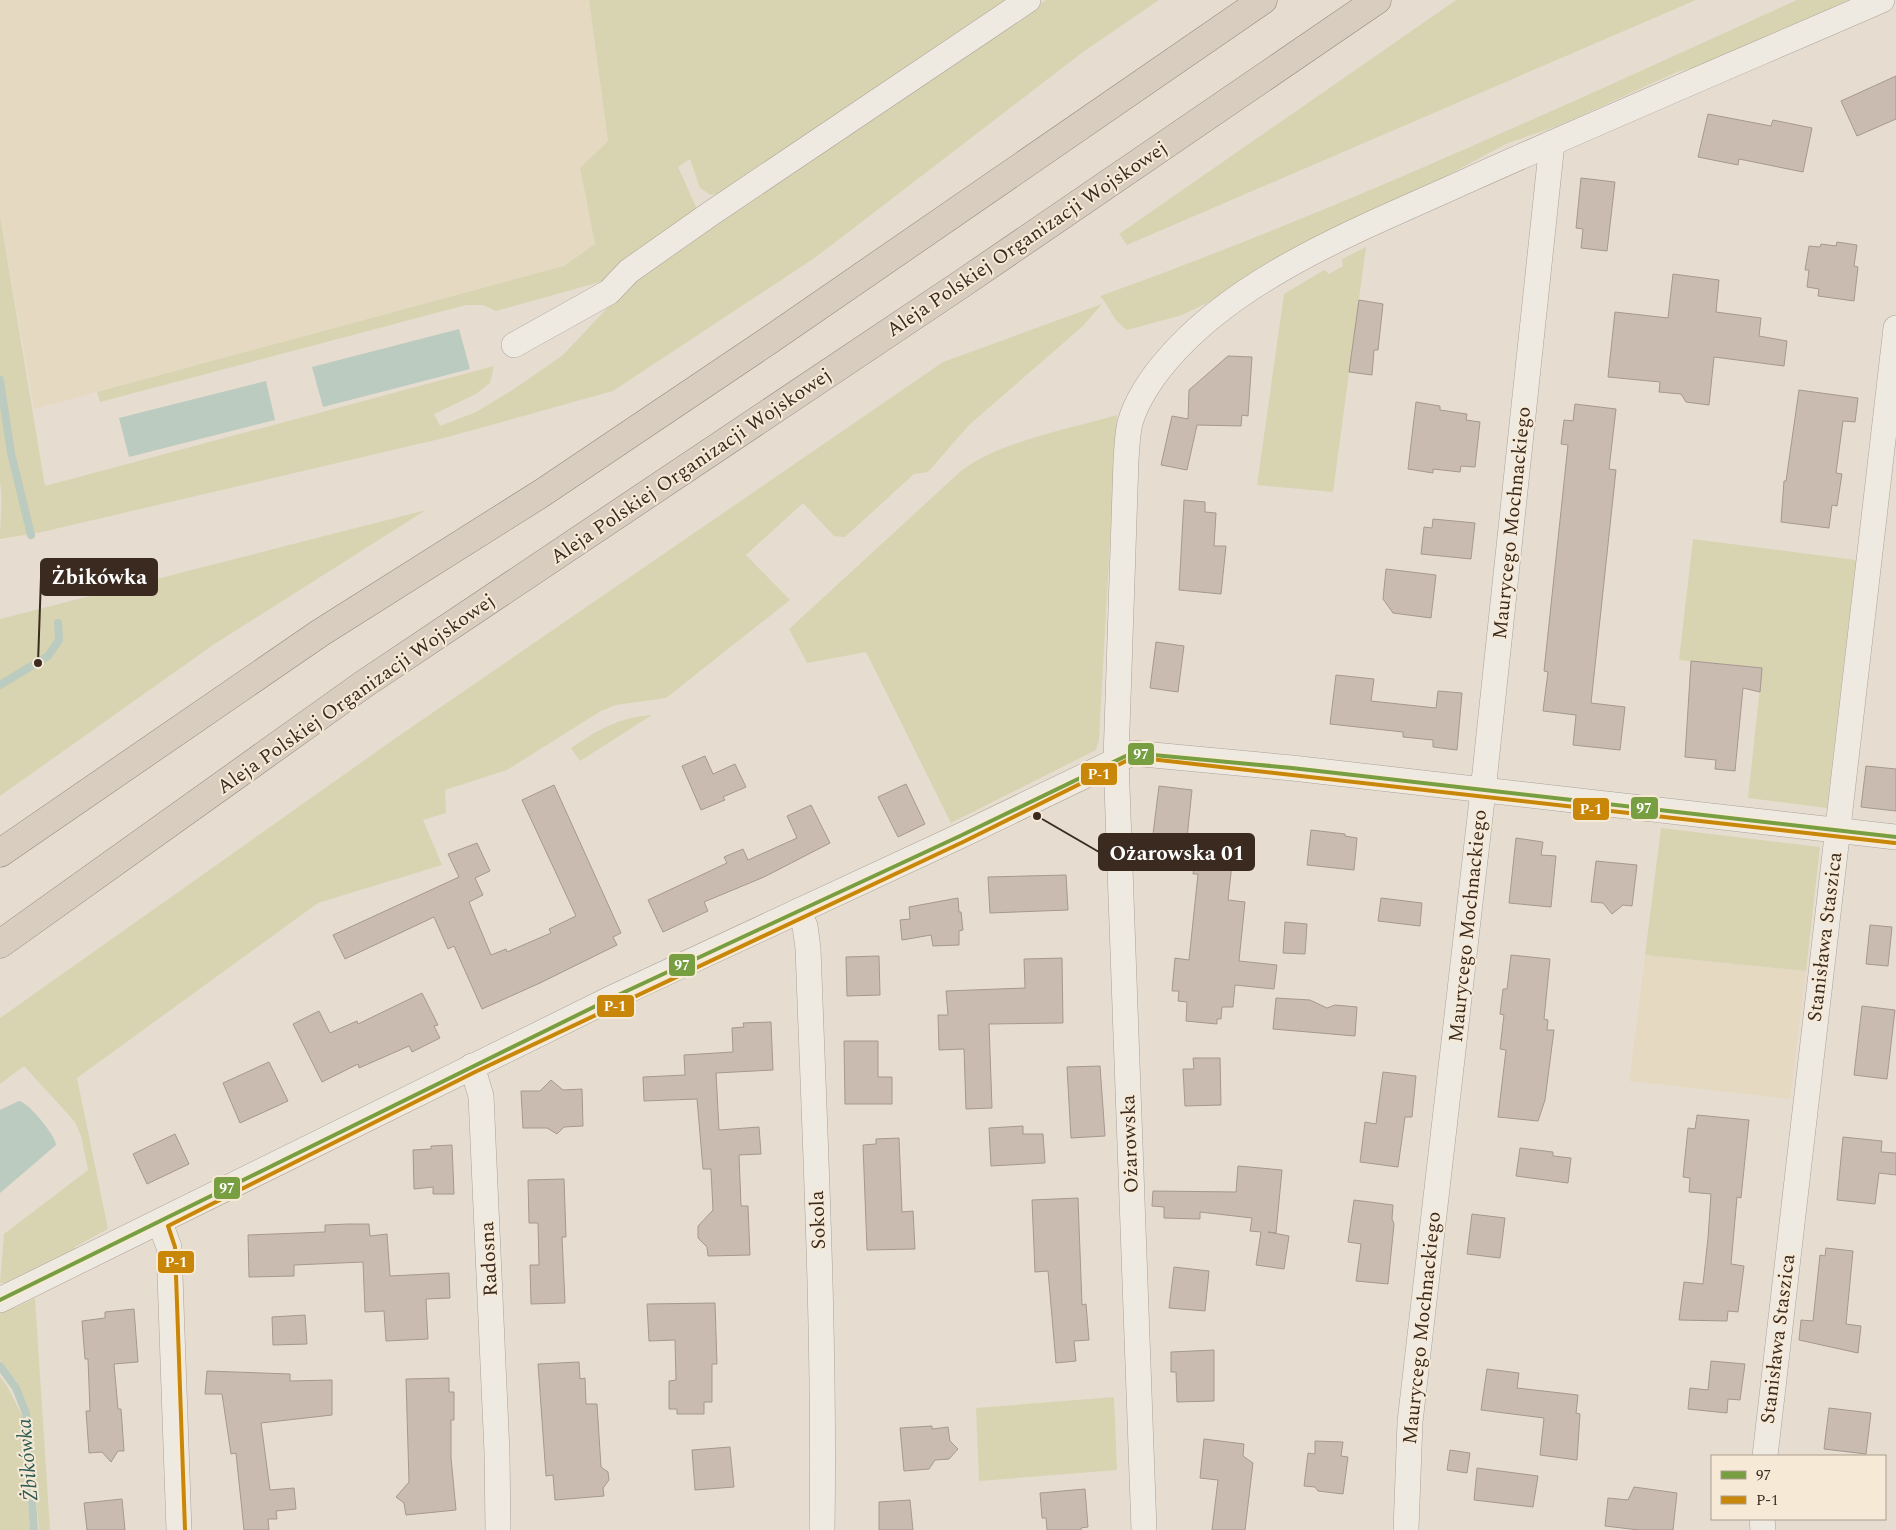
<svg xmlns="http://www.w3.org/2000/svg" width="1896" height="1530" viewBox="0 0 1896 1530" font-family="Spectral,serif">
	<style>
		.farmland { fill: #e5dac1 }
		.green { fill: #d8d4b2 }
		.water { fill: #bbcbbf }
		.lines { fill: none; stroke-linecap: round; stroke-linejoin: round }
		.stream { stroke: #bbcbbf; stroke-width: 8 }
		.building { fill: #cabbb1; stroke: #a6988f }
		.minor-casing { stroke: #aca298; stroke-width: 26 }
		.highway-casing { stroke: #91887f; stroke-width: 29 }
		.minor { stroke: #eee9e1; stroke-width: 25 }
		.highway { stroke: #d9cdc0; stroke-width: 28 }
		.bus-1-casing { stroke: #f6ead7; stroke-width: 8 }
		.bus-2-casing { stroke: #f6ead7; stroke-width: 8 }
		.bus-1 { stroke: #789e42; stroke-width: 4 }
		.bus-2 { stroke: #c88708; stroke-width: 4 }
		.labels { text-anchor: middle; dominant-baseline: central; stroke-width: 4; stroke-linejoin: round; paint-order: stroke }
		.street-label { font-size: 20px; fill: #3b2a20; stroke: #f6ead7 }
		.water-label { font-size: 21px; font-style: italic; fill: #2f5b53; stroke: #f6ead7 }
		.leader { fill: none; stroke: #3b2a20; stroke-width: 2 }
		.callout-dot { fill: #3b2a20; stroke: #f6ead7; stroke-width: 2 }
		.callout { fill: #3b2a20; stroke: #3b2a20; stroke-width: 2 }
		.callout-label { font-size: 21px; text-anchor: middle; font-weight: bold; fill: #fff }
		.line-badge { stroke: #f6ead7; stroke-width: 2 }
		.badge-label { font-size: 14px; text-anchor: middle; font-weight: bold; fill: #fff }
	</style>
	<rect width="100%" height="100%" fill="#e6ddd0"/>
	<g class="farmland">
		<path d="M 0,0 L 589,0 L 608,141 L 580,168 L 595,244 L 564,266 L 34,409 L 0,216 Z"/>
		<path d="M 1645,955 L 1806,971 L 1790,1099 L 1629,1081 Z"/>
	</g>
	<g class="green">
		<path d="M 589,0 L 1009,0 L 721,193 L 711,195 L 700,188 L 690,159 L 678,167 L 697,209 L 607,280 L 496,311 L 483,305 L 466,305 L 100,402 L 97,392 L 564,266 L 595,244 L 580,168 L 608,141 Z"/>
		<path d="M 1046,0 L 1159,0 L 1083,52 L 816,257 L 613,391 L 444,438 L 42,532 L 0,539 C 0,519 3,501 0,482 L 0,216 L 45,486 L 494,366 L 490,383 L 476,394 L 434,414 L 440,426 L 476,412 L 511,391 L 563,355 L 644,269 Z"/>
		<path d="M 1456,0 L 1696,0 L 1127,245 L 1119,234 Z"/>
		<path d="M 1797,0 L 1852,0 L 1718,61 L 1677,72 L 1558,126 L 1508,143 L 1418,191 L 1299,246 L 1207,303 L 1182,315 L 1127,330 C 1112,320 1112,310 1100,296 C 1338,211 1567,104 1797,0 Z"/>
		<path d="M 1366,247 L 1333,492 L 1257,485 L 1284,294 L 1324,270 L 1329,274 L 1343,266 L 1342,259 Z"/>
		<path d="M 1102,304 L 1083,326 L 969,425 L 928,472 L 914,474 L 845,537 L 834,536 L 803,503 L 746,555 L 790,600 L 666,698 L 616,705 L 601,711 L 507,770 L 445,790 L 446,813 L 423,820 L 442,865 L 318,903 L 77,1078 L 108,1229 L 75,1247 L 76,1251 L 8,1283 L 0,1283 L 4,1234 L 88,1170 L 81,1136 L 75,1122 L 24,1066 L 0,1084 L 0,1018 L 400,735 L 943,362 Z"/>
		<path d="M 1117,415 L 1099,739 L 1096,750 L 951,823 L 866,652 L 807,663 L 789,629 L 962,470 C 1001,441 1069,429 1117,415 Z"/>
		<path d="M 426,510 L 213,645 L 0,796 L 0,619 Z"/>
		<path d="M 1693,539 L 1856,560 L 1827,808 L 1748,798 L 1762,668 L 1679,660 Z"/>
		<path d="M 652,715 L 580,761 L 571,748 C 597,730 620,717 652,715 Z"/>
		<path d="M 1661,828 L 1820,847 L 1806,971 L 1645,955 Z"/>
		<path d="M 35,1298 L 50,1530 L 39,1530 L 28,1406 L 17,1382 L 0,1360 L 0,1311 L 17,1307 Z"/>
		<path d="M 0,1377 L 7,1386 L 22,1415 L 30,1530 L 0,1530 Z"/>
		<path d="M 1114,1397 L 1117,1470 L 979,1481 L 976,1408 Z"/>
	</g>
	<g class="water">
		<path d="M 459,329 L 470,369 L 323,407 L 312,367 Z"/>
		<path d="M 266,381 L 275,420 L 129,457 L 119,418 Z"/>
		<path d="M 19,1101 C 28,1102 56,1136 56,1145 L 0,1193 L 0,1110 Z"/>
	</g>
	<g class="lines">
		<g class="stream">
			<path d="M 0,380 L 11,453 L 31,535"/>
			<path d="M 0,685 L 48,656 L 59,640 L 58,623"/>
			<path d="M 0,1366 L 16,1388 L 26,1413 L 34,1530"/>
		</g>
	</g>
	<g class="building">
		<path d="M 1896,76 L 1896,119 L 1857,136 L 1841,101 Z"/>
		<path d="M 1708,114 L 1771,126 L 1773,120 L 1812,128 L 1803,172 L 1739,159 L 1738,165 L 1698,157 Z"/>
		<path d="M 1581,178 L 1615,182 L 1607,251 L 1581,248 L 1583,229 L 1576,228 Z"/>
		<path d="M 1837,242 L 1857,245 L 1854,266 L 1858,267 L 1854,301 L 1818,296 L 1819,289 L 1807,287 L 1809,270 L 1805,270 L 1809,246 L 1820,247 L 1821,244 L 1836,246 Z"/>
		<path d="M 1673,274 L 1719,280 L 1716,312 L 1761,318 L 1759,336 L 1787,341 L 1784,366 L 1714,357 L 1709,405 L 1686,402 L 1681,394 L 1659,392 L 1660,382 L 1608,377 L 1615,312 L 1668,318 Z"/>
		<path d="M 1359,300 L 1383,304 L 1378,350 L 1374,350 L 1372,375 L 1349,372 Z"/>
		<path d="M 1228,356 L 1252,357 L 1248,416 L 1242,415 L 1241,426 L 1197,425 L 1187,470 L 1161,465 L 1172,416 L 1188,419 L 1189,390 Z"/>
		<path d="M 1799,390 L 1858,398 L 1855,422 L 1843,421 L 1836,473 L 1842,474 L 1837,506 L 1832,505 L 1829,528 L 1781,522 L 1784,481 L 1786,481 Z"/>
		<path d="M 1416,402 L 1440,406 L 1440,410 L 1467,414 L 1466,420 L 1480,422 L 1475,467 L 1461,466 L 1460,472 L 1433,469 L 1433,473 L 1408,469 Z"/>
		<path d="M 1575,404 L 1616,409 L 1609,469 L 1616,470 L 1591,703 L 1625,707 L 1620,750 L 1573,745 L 1576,715 L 1543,711 L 1548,672 L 1544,671 L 1568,445 L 1561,444 L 1564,420 L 1573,421 Z"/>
		<path d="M 1184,500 L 1205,502 L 1205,512 L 1216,513 L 1214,546 L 1226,546 L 1221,594 L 1179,590 Z"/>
		<path d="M 1433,519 L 1475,523 L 1471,559 L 1421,554 L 1424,527 L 1432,528 Z"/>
		<path d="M 1386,569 L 1436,575 L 1431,618 L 1393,613 L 1383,599 Z"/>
		<path d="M 1156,642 L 1184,646 L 1178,692 L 1150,688 Z"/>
		<path d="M 1691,661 L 1762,668 L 1760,692 L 1743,688 L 1735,771 L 1715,769 L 1716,760 L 1685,757 Z"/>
		<path d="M 1336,675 L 1374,679 L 1371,701 L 1436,708 L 1438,691 L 1462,693 L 1457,750 L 1433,747 L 1433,740 L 1403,737 L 1403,732 L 1330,724 Z"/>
		<path d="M 705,756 L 713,774 L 735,764 L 746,787 L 723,797 L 725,800 L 701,810 L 682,766 Z"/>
		<path d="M 1866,766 L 1896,769 L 1896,811 L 1861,807 Z"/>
		<path d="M 906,784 L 925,824 L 898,837 L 878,797 Z"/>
		<path d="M 554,785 L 621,933 L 613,937 L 617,945 L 540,983 L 482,1009 L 454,946 L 448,949 L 434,917 L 345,959 L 333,935 L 459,877 L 448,854 L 477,843 L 490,871 L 475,878 L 483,895 L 469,902 L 491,955 L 506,949 L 507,952 L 551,933 L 549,929 L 576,916 L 522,800 Z"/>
		<path d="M 1159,786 L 1192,790 L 1187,838 L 1153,834 Z"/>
		<path d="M 811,805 L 830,843 L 764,877 L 704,902 L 708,911 L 663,932 L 648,900 L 727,863 L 724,857 L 743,849 L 748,860 L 797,838 L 787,816 Z"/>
		<path d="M 1311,830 L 1345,834 L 1345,836 L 1357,838 L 1354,870 L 1307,865 Z"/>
		<path d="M 1198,834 L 1235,838 L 1228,900 L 1245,902 L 1239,961 L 1277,965 L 1274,989 L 1235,985 L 1233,1007 L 1222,1007 L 1221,1019 L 1217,1019 L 1217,1024 L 1186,1021 L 1187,1002 L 1178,1001 L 1179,991 L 1172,991 L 1175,958 L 1189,960 L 1198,874 L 1193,874 Z"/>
		<path d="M 1516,838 L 1543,842 L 1541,855 L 1556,856 L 1551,907 L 1509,903 Z"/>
		<path d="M 1596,861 L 1637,865 L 1632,906 L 1623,905 L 1612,914 L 1603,903 L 1591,902 Z"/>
		<path d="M 1066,875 L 1068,910 L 990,913 L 988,877 Z"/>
		<path d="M 958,898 L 959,912 L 961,912 L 963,930 L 959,931 L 959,945 L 933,946 L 931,935 L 902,940 L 900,920 L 910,919 L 909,907 Z"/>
		<path d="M 1381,898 L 1422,903 L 1420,926 L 1378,921 Z"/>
		<path d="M 1285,922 L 1307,924 L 1305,954 L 1283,953 Z"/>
		<path d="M 1870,925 L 1892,927 L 1888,966 L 1866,964 Z"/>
		<path d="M 1511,955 L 1550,959 L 1544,1019 L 1548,1020 L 1547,1030 L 1554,1030 L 1545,1100 L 1538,1121 L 1498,1117 L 1506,1050 L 1500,1049 L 1504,1015 L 1500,1014 L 1503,989 L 1507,989 Z"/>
		<path d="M 879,956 L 880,995 L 847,996 L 846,957 Z"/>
		<path d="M 1062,958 L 1063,1023 L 989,1024 L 992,1108 L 966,1109 L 964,1049 L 939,1050 L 938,1015 L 948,1015 L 946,991 L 1025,988 L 1024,959 Z"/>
		<path d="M 422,993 L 438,1025 L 434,1026 L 440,1038 L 412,1052 L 409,1046 L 359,1068 L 358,1064 L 322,1082 L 293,1024 L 319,1011 L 330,1033 L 357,1021 L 358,1024 Z"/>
		<path d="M 1276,998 L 1310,1000 L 1327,1008 L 1335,1005 L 1357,1007 L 1355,1036 L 1273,1029 Z"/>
		<path d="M 1862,1006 L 1895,1010 L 1887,1079 L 1854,1075 Z"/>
		<path d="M 771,1022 L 773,1070 L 716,1073 L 719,1130 L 759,1127 L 761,1154 L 739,1155 L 741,1206 L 748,1206 L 750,1255 L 708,1256 L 707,1247 L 698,1238 L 698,1226 L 713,1210 L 711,1169 L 703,1169 L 697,1099 L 644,1101 L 643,1077 L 685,1075 L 684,1055 L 733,1052 L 732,1028 L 744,1027 L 743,1023 Z"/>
		<path d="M 844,1041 L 878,1041 L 878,1077 L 892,1077 L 892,1104 L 845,1104 Z"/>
		<path d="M 1193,1058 L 1220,1058 L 1221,1105 L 1185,1106 L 1183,1069 L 1194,1069 Z"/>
		<path d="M 269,1062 L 288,1101 L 240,1123 L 223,1083 Z"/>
		<path d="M 1100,1066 L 1105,1136 L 1071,1138 L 1067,1067 Z"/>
		<path d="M 1383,1072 L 1416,1076 L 1412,1117 L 1405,1117 L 1398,1167 L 1360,1162 L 1365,1122 L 1376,1124 Z"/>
		<path d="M 551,1080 L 563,1090 L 582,1089 L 583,1126 L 564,1127 L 557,1134 L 547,1128 L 523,1128 L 521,1091 L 540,1091 Z"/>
		<path d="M 1697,1115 L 1749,1120 L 1741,1198 L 1737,1197 L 1731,1264 L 1744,1266 L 1738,1312 L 1728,1311 L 1727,1321 L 1679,1320 L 1684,1282 L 1703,1284 L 1708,1238 L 1711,1194 L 1689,1192 L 1690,1178 L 1683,1177 L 1688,1128 L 1695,1129 Z"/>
		<path d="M 1023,1126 L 1023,1134 L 1043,1134 L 1045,1163 L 991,1166 L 989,1128 Z"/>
		<path d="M 175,1134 L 189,1164 L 147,1184 L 133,1154 Z"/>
		<path d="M 1843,1137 L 1882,1141 L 1881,1152 L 1896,1153 L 1896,1175 L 1879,1173 L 1875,1204 L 1837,1200 Z"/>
		<path d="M 899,1138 L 902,1212 L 913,1211 L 915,1249 L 867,1250 L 863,1145 L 876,1144 L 876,1139 Z"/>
		<path d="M 452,1145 L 454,1194 L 433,1194 L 433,1187 L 414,1189 L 413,1150 L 431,1149 L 431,1146 Z"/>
		<path d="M 1520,1148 L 1553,1152 L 1553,1156 L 1571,1158 L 1568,1183 L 1516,1176 Z"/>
		<path d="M 1238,1166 L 1282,1170 L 1276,1233 L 1268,1232 L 1289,1236 L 1284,1269 L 1256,1265 L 1261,1232 L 1250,1231 L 1252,1218 L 1200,1212 L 1200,1219 L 1164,1218 L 1164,1207 L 1152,1206 L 1153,1191 L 1236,1192 Z"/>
		<path d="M 564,1179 L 566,1237 L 562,1237 L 565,1303 L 531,1304 L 530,1265 L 539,1265 L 538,1223 L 529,1223 L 528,1180 Z"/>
		<path d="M 1078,1198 L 1082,1305 L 1086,1304 L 1089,1340 L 1074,1341 L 1076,1361 L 1056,1363 L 1048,1271 L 1035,1272 L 1032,1200 Z"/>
		<path d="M 1354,1200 L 1393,1205 L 1392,1219 L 1394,1224 L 1388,1284 L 1356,1281 L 1361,1244 L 1348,1242 Z"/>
		<path d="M 1472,1214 L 1505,1218 L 1500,1258 L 1467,1254 Z"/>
		<path d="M 348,1224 L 369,1224 L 370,1236 L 387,1234 L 390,1276 L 449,1273 L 450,1298 L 426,1299 L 428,1339 L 386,1341 L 384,1311 L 365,1312 L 363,1262 L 294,1265 L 294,1276 L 249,1277 L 248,1235 L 325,1232 L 325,1225 Z"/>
		<path d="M 1826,1248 L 1853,1251 L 1846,1324 L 1861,1326 L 1858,1353 L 1799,1340 L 1801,1320 L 1813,1321 L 1820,1255 L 1825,1256 Z"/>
		<path d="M 1174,1267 L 1209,1271 L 1205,1311 L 1169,1308 Z"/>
		<path d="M 715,1303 L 717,1364 L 712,1364 L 712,1402 L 704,1402 L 704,1414 L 677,1414 L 677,1409 L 669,1409 L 669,1381 L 676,1380 L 675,1340 L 649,1341 L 647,1304 Z"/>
		<path d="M 134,1309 L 138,1362 L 114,1364 L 118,1409 L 121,1409 L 124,1451 L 118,1451 L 111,1462 L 102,1452 L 89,1453 L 86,1411 L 90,1411 L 88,1359 L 85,1359 L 82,1321 L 105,1318 L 105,1312 Z"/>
		<path d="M 305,1315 L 307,1344 L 273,1345 L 272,1317 Z"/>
		<path d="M 1214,1350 L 1214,1401 L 1177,1402 L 1176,1372 L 1171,1372 L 1171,1352 Z"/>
		<path d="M 1711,1361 L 1745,1364 L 1740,1400 L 1728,1399 L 1727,1413 L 1688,1409 L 1690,1388 L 1708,1390 Z"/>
		<path d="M 579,1362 L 580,1379 L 585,1378 L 586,1404 L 597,1404 L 601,1467 L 608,1472 L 609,1480 L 603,1488 L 604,1496 L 555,1500 L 553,1475 L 546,1476 L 538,1364 Z"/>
		<path d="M 1487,1369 L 1519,1373 L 1517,1388 L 1578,1395 L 1576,1413 L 1580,1414 L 1577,1460 L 1540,1455 L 1544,1418 L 1481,1410 Z"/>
		<path d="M 207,1371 L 290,1374 L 290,1381 L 332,1380 L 332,1415 L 261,1423 L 270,1490 L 294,1488 L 296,1509 L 276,1511 L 277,1519 L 268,1519 L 269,1530 L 244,1530 L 236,1453 L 231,1454 L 222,1394 L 205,1394 Z"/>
		<path d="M 449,1378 L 449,1392 L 454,1392 L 454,1420 L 451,1420 L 451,1458 L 456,1510 L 406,1515 L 404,1503 L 396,1497 L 409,1482 L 406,1379 Z"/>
		<path d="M 1829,1408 L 1871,1413 L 1866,1454 L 1824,1449 Z"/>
		<path d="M 932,1426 L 932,1429 L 948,1427 L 950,1441 L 958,1449 L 949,1459 L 935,1460 L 929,1469 L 904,1471 L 900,1428 Z"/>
		<path d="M 1204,1439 L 1244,1444 L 1243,1456 L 1253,1463 L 1245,1530 L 1212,1530 L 1218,1480 L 1200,1478 Z"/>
		<path d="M 1315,1441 L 1343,1442 L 1341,1456 L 1348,1457 L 1343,1494 L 1318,1491 L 1315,1487 L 1304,1486 L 1308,1453 L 1315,1454 Z"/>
		<path d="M 730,1447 L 734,1487 L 695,1490 L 692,1450 Z"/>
		<path d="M 1450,1450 L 1470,1453 L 1467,1473 L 1447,1470 Z"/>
		<path d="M 1477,1468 L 1538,1476 L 1533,1507 L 1474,1500 Z"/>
		<path d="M 1634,1487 L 1677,1493 L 1673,1530 L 1639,1530 L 1605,1526 L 1608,1498 L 1628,1500 Z"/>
		<path d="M 1085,1489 L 1088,1527 L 1081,1528 L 1081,1530 L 1047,1530 L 1046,1518 L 1042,1518 L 1040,1493 Z"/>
		<path d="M 122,1499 L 125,1530 L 87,1530 L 84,1503 Z"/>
		<path d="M 910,1500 L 913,1530 L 879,1530 L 879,1502 Z"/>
	</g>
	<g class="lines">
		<g class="minor-casing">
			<g id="minor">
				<path d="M 514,345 L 609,292 L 629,271 L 710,214 L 1028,0"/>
				<path d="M 798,911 L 805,926 L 808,948 C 815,1142 825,1336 822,1530"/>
				<path d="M 472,1066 L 481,1096 L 497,1453 L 498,1530"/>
				<path d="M 160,1223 L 169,1247 L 179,1530"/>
				<path d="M 0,1300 L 616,996 L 960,836 L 1132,753 L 1292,768 L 1896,837"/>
				<path d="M 1765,1456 L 1896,328"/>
				<path d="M 1762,1519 L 1763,1530"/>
				<path d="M 1144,1530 L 1116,759 L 1126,460 C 1127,448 1127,435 1130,423 C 1136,401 1152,377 1167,360 C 1242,272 1371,225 1473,178 C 1609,117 1746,59 1882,0"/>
				<path d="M 1406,1530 L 1410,1422 L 1483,791 L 1552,143"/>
			</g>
		</g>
		<g class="highway-casing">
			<g id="highway">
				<path d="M 0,853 L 320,633 L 542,493 L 771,339 L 1263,0"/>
				<path d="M 0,944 L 364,684 L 960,285 L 1377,0"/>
			</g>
		</g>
		<use href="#minor" class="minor"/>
		<use href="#highway" class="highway"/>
		<g class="bus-1-casing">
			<path id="bus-1" d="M 0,1300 L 616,996 L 960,836 L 1132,753 L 1292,768 L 1896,837"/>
		</g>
		<g class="bus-2-casing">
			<path id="bus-2" d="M 185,1530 L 175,1247 L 168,1226 L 475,1072 L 963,842 L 1128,760 L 1150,759 L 1895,843"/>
		</g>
		<use href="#bus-1" class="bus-1"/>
		<use href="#bus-2" class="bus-2"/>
	</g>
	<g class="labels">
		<g class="street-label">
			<text transform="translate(1027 239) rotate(-34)">Aleja Polskiej Organizacji Wojskowej</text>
			<text transform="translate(691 466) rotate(-34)">Aleja Polskiej Organizacji Wojskowej</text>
			<text transform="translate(1512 523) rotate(-84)">Maurycego Mochnackiego</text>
			<text transform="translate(356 694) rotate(-35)">Aleja Polskiej Organizacji Wojskowej</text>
			<text transform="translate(1468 926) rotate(-84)">Maurycego Mochnackiego</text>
			<text transform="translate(1825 937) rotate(-83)">Stanisława Staszica</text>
			<text transform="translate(1130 1144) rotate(-92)">Ożarowska</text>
			<text transform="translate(818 1220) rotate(-92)">Sokola</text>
			<text transform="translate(489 1259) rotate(-93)">Radosna</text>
			<text transform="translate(1422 1328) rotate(-84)">Maurycego Mochnackiego</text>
			<text transform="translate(1778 1339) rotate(-83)">Stanisława Staszica</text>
		</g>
		<g class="water-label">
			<text transform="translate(28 1460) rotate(-95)">Żbikówka</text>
		</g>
	</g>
	<path class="leader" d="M38 663L41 577M1037 816L1099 852"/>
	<g class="callout-dot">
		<circle cx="38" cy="663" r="5"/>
		<circle cx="1037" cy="816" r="5"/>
	</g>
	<g class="callout">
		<rect x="41" y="559" width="116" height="36" rx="5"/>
		<rect x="1099" y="834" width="155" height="36" rx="5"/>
	</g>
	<g class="callout-label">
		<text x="99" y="584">Żbikówka</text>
		<text x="1177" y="860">Ożarowska 01</text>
	</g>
	<g class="line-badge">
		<rect x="1127" y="742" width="28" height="24" rx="5" fill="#789e42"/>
		<rect x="1080" y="762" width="38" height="24" rx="5" fill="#c88708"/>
		<rect x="1630" y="796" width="29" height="24" rx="5" fill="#789e42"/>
		<rect x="1572" y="797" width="38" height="24" rx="5" fill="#c88708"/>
		<rect x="668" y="953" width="28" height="24" rx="5" fill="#789e42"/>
		<rect x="596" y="994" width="39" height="24" rx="5" fill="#c88708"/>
		<rect x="213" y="1176" width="28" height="24" rx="5" fill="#789e42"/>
		<rect x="157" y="1250" width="38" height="24" rx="5" fill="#c88708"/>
	</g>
	<g class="badge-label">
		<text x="1141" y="759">97</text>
		<text x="1099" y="779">P-1</text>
		<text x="1644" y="813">97</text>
		<text x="1591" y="814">P-1</text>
		<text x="682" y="970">97</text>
		<text x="615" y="1011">P-1</text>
		<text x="227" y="1193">97</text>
		<text x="176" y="1267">P-1</text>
	</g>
	<rect x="1711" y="1455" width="175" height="65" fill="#f6ead7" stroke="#ab9d8e"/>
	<rect x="1721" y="1471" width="25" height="8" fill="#789e42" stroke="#ab9d8e"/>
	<text x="1756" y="1480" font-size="15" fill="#3b2a20">97</text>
	<rect x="1721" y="1496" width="25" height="8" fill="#c88708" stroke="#ab9d8e"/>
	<text x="1756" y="1505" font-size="15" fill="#3b2a20">P-1</text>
</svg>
